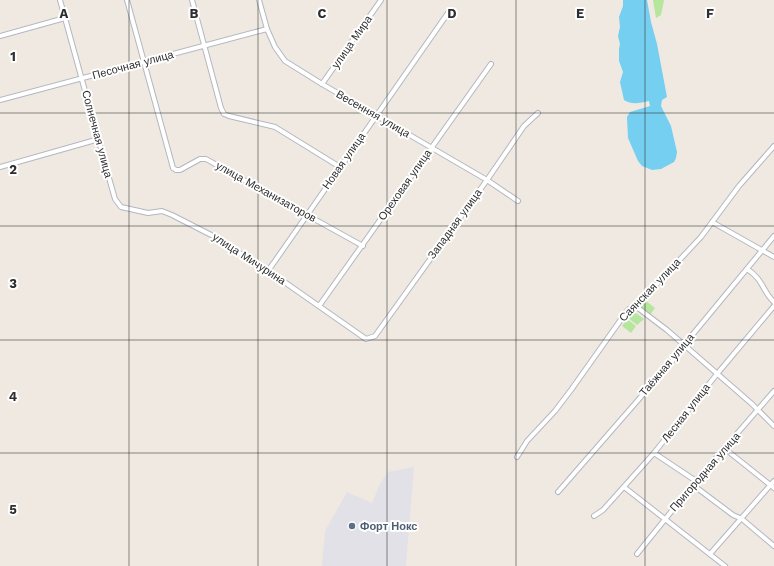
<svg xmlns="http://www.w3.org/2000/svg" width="774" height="566" viewBox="0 0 774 566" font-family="'Work Sans',sans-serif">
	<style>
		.industrial { fill: #e3e1e8 }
		.green { fill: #b6e59e }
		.water { fill: #75cff0 }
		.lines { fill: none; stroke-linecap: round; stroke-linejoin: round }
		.street-casing { stroke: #b4b7c1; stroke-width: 6 }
		.street { stroke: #fff; stroke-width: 4 }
		.grid { fill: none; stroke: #2e2e2e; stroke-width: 1; stroke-opacity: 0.55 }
		.service-dot { fill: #5c6f8a; stroke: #fff; stroke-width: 1.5 }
		.labels { text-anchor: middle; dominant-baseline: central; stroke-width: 4; stroke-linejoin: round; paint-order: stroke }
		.street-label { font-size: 11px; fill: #2e2e2e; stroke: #fff }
		.service-label { font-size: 11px; font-weight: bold; fill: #4e5e75; stroke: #fff; text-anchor: start }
		.grid-label { font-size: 13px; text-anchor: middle; font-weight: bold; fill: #2e2e2e; stroke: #fff; stroke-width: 4; stroke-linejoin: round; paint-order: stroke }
	</style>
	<rect width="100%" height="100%" fill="#efe9e1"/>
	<path class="industrial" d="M 414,467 L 406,566 L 322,566 L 325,531 L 347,492 L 372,503 L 380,484 L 388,472 Z"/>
	<g class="green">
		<path d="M 653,0 L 664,0 L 661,15 L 656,18 Z"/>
		<path d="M 646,301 L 655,308 L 650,315 L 641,307 Z"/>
		<path d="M 633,311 L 644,319 L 637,325 L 628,318 Z"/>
		<path d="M 627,319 L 636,326 L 631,333 L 622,326 Z"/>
	</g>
	<path class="water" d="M 623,0 L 647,0 L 651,22 L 657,44 L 667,97 L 662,100 L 661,106 L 671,126 L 677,152 L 676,158 L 674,162 L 661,169 L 652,170 L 642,166 L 638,161 L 628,138 L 627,117 L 630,112 L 650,106 L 649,101 C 640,103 632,105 624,100 L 620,82 L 623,72 L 619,61 L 619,49 L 620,44 L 618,36 L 620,27 L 619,17 L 623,6 Z"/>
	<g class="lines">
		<g class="street-casing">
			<g id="street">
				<path d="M 60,0 L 109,178 L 115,199 L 121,207 L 148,213 L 162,211 L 172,215 L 221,240 L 245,257 L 283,281 L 366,339 L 375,336 L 487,180 L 524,126 L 538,113"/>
				<path d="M 127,0 L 173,168 L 176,170 L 180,170 L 200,159 L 206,159 L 363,246"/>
				<path d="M 192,0 L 221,108 L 224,114 L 229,116 L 275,127 L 340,167"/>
				<path d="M 259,0 L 267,29 L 275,47 L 285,61 L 322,84 L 487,180 L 518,201"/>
				<path d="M 0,36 L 65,18"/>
				<path d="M 322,84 L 381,0"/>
				<path d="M 0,100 L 267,29"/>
				<path d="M 0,167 L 99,139"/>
				<path d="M 712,222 L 774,257"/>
				<path d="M 747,269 C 764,280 762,291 774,302"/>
				<path d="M 268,271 L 448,13"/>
				<path d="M 634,305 L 667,330 L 752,404 L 774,426"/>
				<path d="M 319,306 L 491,64"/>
				<path d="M 724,448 L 774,488"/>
				<path d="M 654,453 L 696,481"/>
				<path d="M 517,457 L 527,441 L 555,411 L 571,390 L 627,311 L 658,283 L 701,237 L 739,186 L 774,146"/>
				<path d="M 693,485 L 733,515 L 742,519 L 774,546"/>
				<path d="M 624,487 L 725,566"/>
				<path d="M 558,492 C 585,461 612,430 639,399 C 655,380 670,366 684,345 L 774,236"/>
				<path d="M 594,516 L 603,510 L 654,453 L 717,374 L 774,306"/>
				<path d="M 637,554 L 696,481 L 774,391"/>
				<path d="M 710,554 L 774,481"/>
			</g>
		</g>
		<use href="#street" class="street"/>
	</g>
	<path class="grid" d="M 129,0 L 129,566M 258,0 L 258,566M 387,0 L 387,566M 516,0 L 516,566M 645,0 L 645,566M 0,113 L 774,113M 0,226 L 774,226M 0,340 L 774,340M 0,453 L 774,453"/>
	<circle class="service-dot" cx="352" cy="526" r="4"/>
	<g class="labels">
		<g class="street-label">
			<text transform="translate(352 42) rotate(-55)">улица Мира</text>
			<text transform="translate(133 65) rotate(-15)">Песочная улица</text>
			<text transform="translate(373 114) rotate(30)">Весенняя улица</text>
			<text transform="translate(97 134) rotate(75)">Солнечная улица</text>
			<text transform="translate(344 161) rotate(-55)">Новая улица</text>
			<text transform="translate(405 185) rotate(-55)">Ореховая улица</text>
			<text transform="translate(266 192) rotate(29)">улица Механизаторов</text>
			<text transform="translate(455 224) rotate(-54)">Западная улица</text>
			<text transform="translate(249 259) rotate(33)">улица Мичурина</text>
			<text transform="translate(650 290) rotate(-46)">Саянская улица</text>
			<text transform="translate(667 365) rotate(-50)">Таёжная улица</text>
			<text transform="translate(686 413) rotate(-52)">Лесная улица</text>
			<text transform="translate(705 472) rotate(-49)">Пригородная улица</text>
		</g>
		<g class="service-label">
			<text x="360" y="526">Форт Нокс</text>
		</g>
	</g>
	<g class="grid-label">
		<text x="64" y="18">A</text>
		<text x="194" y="18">B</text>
		<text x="322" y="18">C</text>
		<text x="452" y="18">D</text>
		<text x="580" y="18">E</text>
		<text x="710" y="18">F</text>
		<text x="13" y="61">1</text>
		<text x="13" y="174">2</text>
		<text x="13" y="288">3</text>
		<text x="13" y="401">4</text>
		<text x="13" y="514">5</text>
	</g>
</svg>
